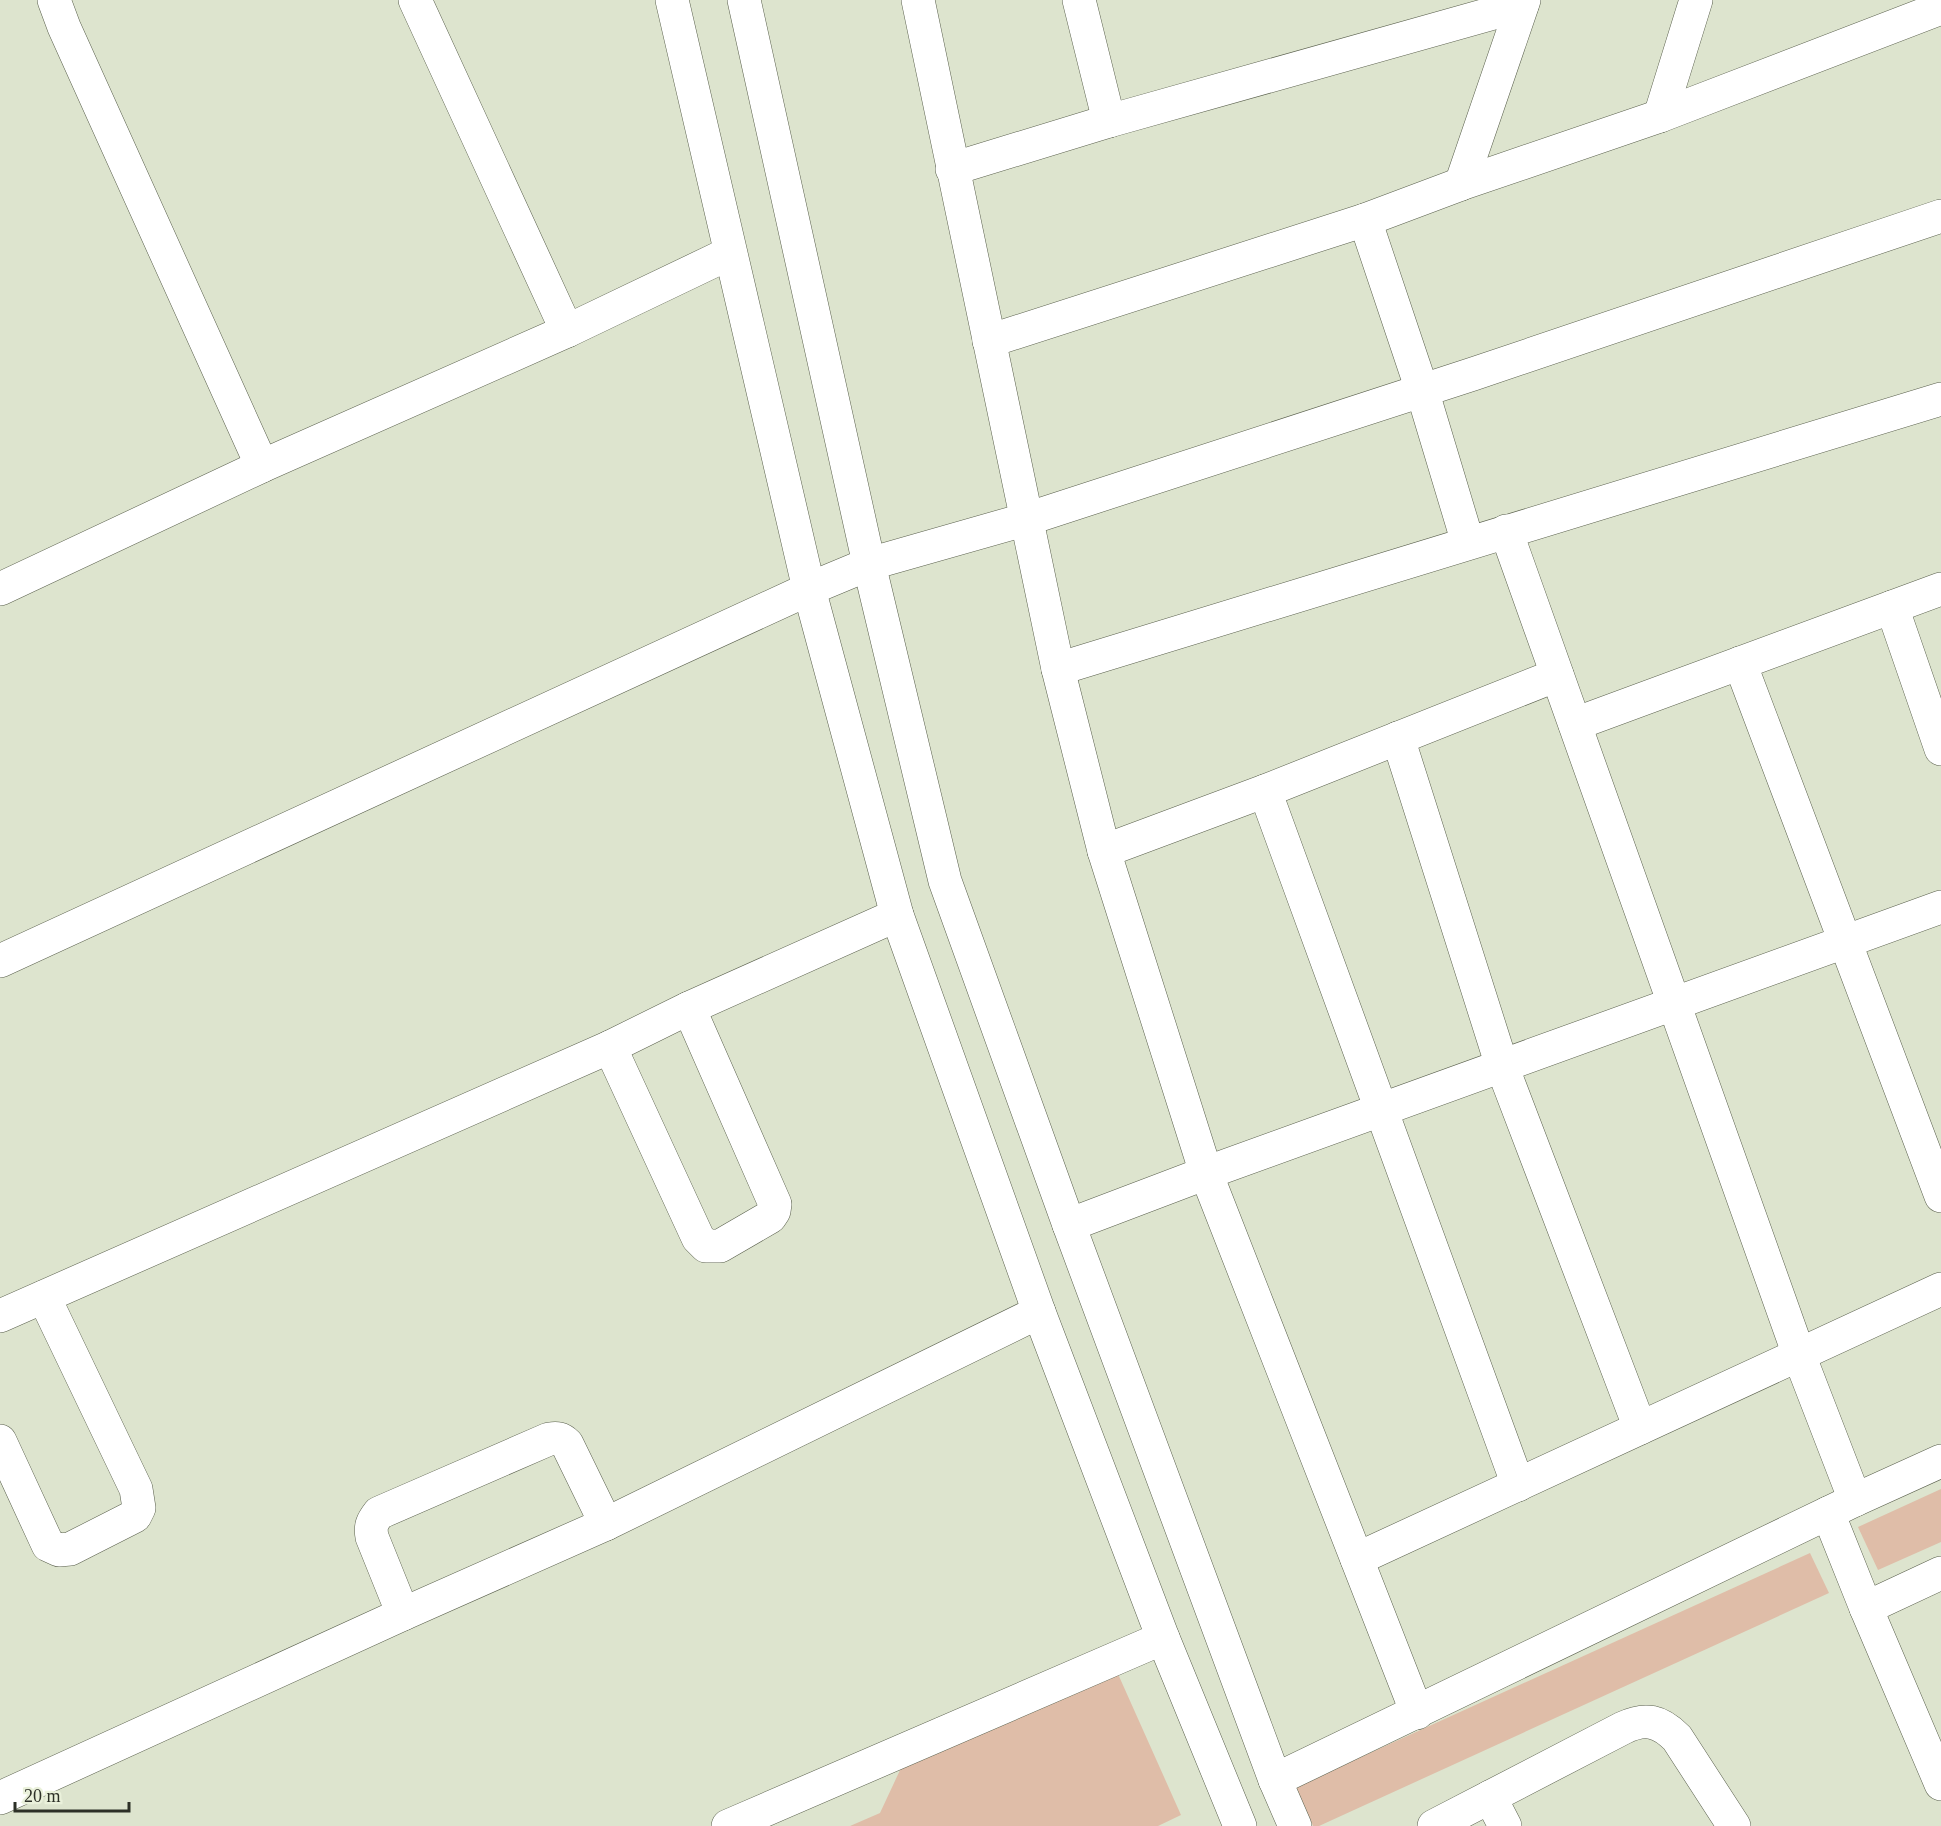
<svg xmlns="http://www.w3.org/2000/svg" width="1941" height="1826" viewBox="0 0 1941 1826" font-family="'Times New Roman',serif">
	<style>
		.green { fill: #dfbda8 }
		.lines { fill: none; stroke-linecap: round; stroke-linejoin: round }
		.street-casing { stroke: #5a604d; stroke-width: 34 }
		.street { stroke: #fff; stroke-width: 33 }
	</style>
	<rect width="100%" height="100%" fill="#dde4ce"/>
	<g class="green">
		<path d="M 1941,1489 L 1941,1542 L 1878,1570 L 1858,1527 Z"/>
		<path d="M 1810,1553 L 1829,1593 L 1319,1826 L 1313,1826 L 1295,1787 Z"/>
		<path d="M 1118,1674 L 1181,1815 L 1158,1826 L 850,1826 L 880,1813 L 901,1768 Z"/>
	</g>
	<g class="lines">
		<g class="street-casing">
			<g id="street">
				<path d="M 54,0 L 64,27 L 262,466"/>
				<path d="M 415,0 L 567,331"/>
				<path d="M 672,0 L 809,589 L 897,915 L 1039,1312 L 1163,1638 L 1240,1826"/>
				<path d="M 744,0 L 869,564 L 945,881 L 1069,1225 L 1275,1780 L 1295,1826"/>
				<path d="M 918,0 L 1058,669 L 1104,851 L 1206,1173 L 1417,1713"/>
				<path d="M 1079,0 L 1109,121"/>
				<path d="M 1660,116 L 1696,0"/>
				<path d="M 952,169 L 1109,121 L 1522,5"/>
				<path d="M 1461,184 L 1524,0"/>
				<path d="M 1365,220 L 1422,390 L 1468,543"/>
				<path d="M 989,341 L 1365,220 L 1461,184 L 1660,116 L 1941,8"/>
				<path d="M 1506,531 L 1799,1355 L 1855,1500"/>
				<path d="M 0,589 L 262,466 L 567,331 L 730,253"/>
				<path d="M 1892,607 L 1941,749"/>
				<path d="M 1740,663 L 1941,1196"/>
				<path d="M 1058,669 L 1941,399"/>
				<path d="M 1575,724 L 1941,589"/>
				<path d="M 1398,738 L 1502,1066 L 1640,1428"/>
				<path d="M 1265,791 L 1518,1485"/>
				<path d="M 1104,851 L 1265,791 L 1557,675"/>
				<path d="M 0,961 L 809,589 L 869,564 L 1027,519 L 1473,374 L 1941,216"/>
				<path d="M 610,1047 L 698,1238 L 706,1246 L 720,1246 L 770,1217 L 774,1211 L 775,1204 L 689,1008"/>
				<path d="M 1069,1225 L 1206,1173 L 1941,907"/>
				<path d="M 0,1316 L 610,1047 L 689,1008 L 897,915"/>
				<path d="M 0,1441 L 48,1545 L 59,1550 L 70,1549 L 135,1516 L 139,1508 L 136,1489 L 44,1297"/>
				<path d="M 1828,1513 L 1866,1608 L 1941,1784"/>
				<path d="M 1357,1559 L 1941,1289"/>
				<path d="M 1866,1608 L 1941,1573"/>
				<path d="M 403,1614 L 372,1537 C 370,1526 372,1522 379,1513 L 549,1439 C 557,1438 561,1438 567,1444 L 606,1524"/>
				<path d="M 1275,1780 L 1855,1500 L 1941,1461"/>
				<path d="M 1490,1797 L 1505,1826"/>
				<path d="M 0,1798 L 403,1614 L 606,1524 L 1039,1312"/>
				<path d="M 728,1826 L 1163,1638"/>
				<path d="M 1434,1826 L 1623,1728 C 1646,1717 1660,1721 1677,1738 L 1734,1826"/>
			</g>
		</g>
		<use href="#street" class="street"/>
	</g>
	<path d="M15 1802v9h114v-9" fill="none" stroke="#2d3027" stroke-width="3"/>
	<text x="24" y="1802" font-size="18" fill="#2d3027" stroke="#eaf1db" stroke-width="4.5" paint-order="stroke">20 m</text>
</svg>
